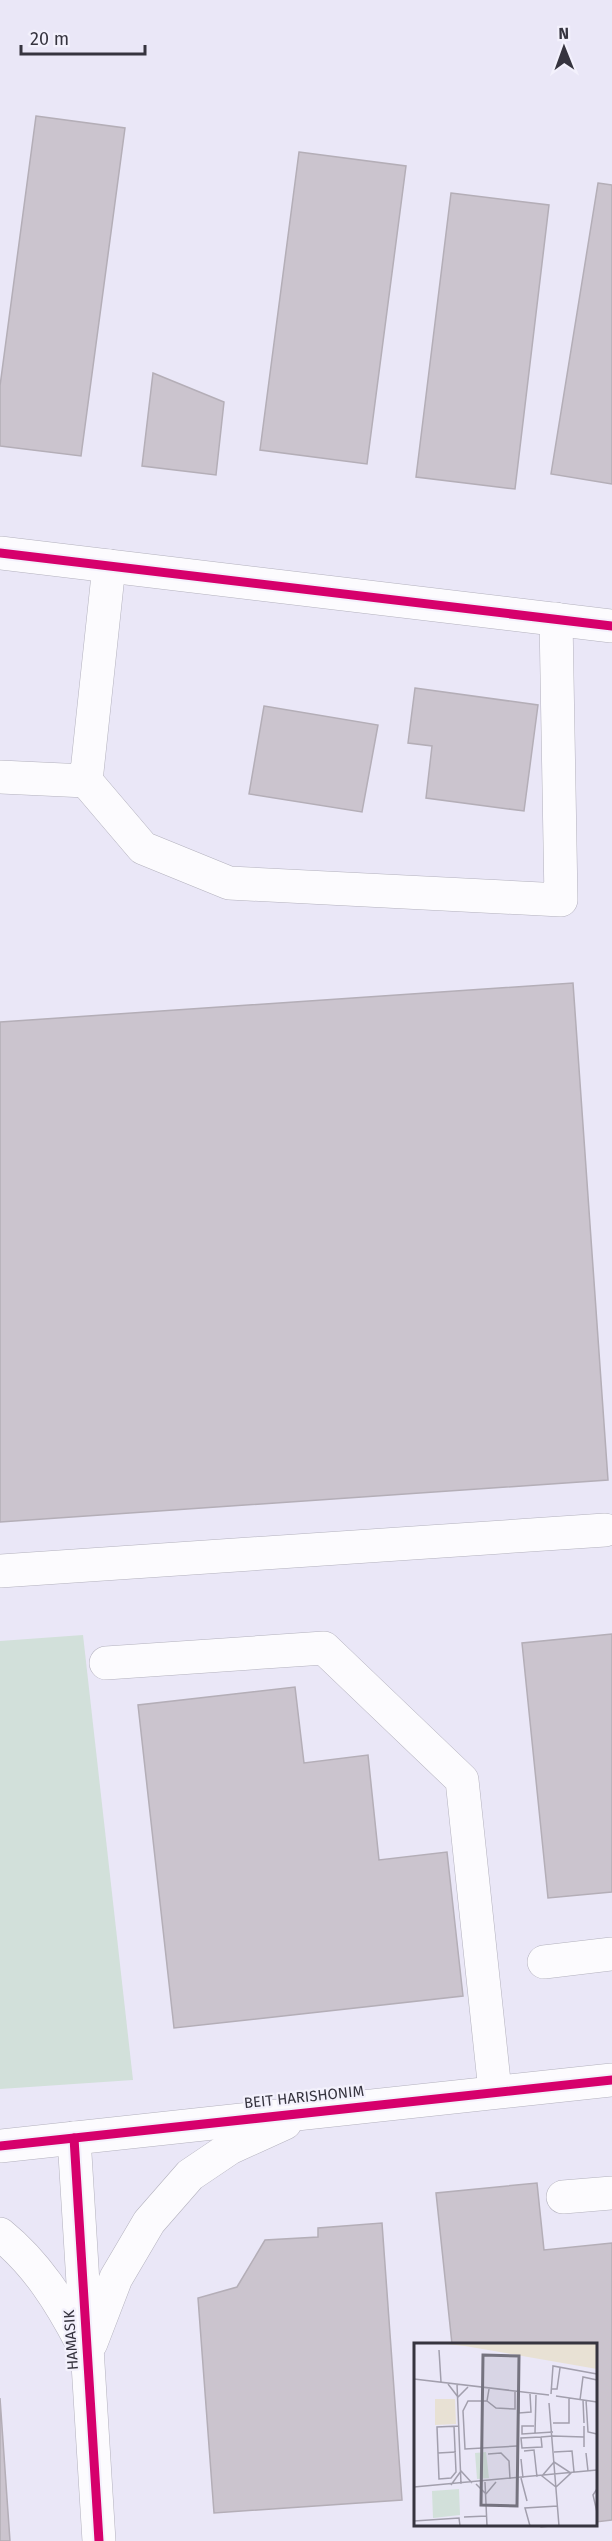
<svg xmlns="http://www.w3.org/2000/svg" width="612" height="2541" viewBox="0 0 612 2541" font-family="'Fira Sans',sans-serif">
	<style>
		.green { fill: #d2e0da }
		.building { fill: #cbc4ce; stroke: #b4aeb7; stroke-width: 1.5 }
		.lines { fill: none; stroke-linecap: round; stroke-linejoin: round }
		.minor-casing { stroke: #b3b1bd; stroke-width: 34 }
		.minor { stroke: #fcfbfe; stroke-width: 33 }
		.cycleway-casing { stroke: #f3f1fc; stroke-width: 13 }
		.cycleway { stroke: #d6006c; stroke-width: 9 }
		.labels { text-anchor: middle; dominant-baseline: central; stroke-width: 4.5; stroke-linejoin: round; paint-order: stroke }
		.street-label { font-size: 15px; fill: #36343f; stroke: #f3f1fc }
		.inset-road { fill: none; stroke: #a29fad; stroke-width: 1.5 }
		.view { fill: #75737f; fill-opacity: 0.15; stroke: #75737f; stroke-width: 3 }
		.inset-edge { fill: none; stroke: #36343f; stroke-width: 3 }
	</style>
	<rect width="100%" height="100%" fill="#eae7f7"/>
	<path class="green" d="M 83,1635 L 133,2080 L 0,2089 L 0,1641 Z"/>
	<g class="building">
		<path d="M 36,116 L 125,128 L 81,456 L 0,446 L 0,386 Z"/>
		<path d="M 299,152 L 406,166 L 367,464 L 260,450 Z"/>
		<path d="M 598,183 L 612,185 L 612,484 L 551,474 Z"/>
		<path d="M 451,193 L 549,205 L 515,489 L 416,477 Z"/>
		<path d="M 153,373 L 224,402 L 216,475 L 142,466 Z"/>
		<path d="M 415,688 L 538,705 L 524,811 L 426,798 L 432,746 L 408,743 Z"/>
		<path d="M 264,706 L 378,725 L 362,812 L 249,794 Z"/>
		<path d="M 573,983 L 608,1480 L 0,1522 L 0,1022 Z"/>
		<path d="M 612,1634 L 612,1892 L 548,1898 L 522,1643 Z"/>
		<path d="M 295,1687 L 304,1763 L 368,1755 L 379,1860 L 447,1852 L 463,1996 L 174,2028 L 138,1705 Z"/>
		<path d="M 537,2183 L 544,2250 L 612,2243 L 612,2520 L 596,2522 L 596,2344 L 452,2344 L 436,2193 Z"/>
		<path d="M 382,2223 L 402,2500 L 214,2513 L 198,2298 L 237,2287 L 265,2240 L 318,2237 L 318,2228 Z"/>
		<path d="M 0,2398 L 10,2541 L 0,2541 Z"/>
		<path d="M 540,2524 L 570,2524 L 541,2527 Z"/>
	</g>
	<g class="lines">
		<g class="minor-casing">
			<g id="minor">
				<path d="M 0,553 L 612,626"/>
				<path d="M 0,777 L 86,781 L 109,566"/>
				<path d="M 86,781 L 143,848 L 229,883 L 561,900 L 556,619"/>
				<path d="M 0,1571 L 605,1530"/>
				<path d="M 106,1663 L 324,1648 L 462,1780 L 495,2091"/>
				<path d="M 544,1962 L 612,1954"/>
				<path d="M 74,2138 L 99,2541"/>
				<path d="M 0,2146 L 612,2080"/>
				<path d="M 563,2197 L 612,2193"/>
				<path d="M 0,2234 C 37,2264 60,2301 82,2343"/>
				<path d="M 91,2343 L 116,2278 L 149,2222 L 190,2175 L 230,2148 L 285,2123"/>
			</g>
		</g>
		<use href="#minor" class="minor"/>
		<g class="cycleway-casing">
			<g id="cycleway">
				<path d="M 0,553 L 612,626"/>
				<path d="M 74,2138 L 99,2541"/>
				<path d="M 0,2146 L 612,2080"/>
			</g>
		</g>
		<use href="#cycleway" class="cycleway"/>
	</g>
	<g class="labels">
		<g class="street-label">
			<text transform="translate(304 2097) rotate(-6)">BEIT HARISHONIM</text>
			<text transform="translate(71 2340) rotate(-94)">HAMASIK</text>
		</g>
	</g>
	<g transform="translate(414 2343)">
		<rect width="183" height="183" fill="#eae7f7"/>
		<path d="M 72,109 L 75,135 L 63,136 L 61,110 ZM 45,146 L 46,172 L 19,175 L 18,148 Z" fill="#d2e0da"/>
		<path d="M 22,0 L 183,0 L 183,26 L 51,3 ZM 21,56 L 41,56 L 42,81 L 21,82 Z" fill="#e8e1d4"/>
		<path class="inset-road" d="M 25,7 L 27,39M 0,36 L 135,52M 34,41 L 44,54 L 54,44M 43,41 L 47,141M 75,46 L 73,58 L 54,58 L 49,68 L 51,106 L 103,103M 137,46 L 143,46 L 146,25M 105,50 L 105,70 L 117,69 L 116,51M 137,51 L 139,23 L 183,31M 142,53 L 183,59M 166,57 L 169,34 L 183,37M 169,57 L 170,80M 172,57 L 174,89 L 183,91M 73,58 L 82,65 L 101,66 L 101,49M 135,60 L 145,183M 139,80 L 155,80 L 155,55M 40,83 L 42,129 L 37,135 L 25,136 L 23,84 L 45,83M 120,83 L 108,83 L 108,91 L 139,89M 121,90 L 122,52M 127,94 L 128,104 L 108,105 L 107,95 L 127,94 L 139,93 L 170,94M 170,104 L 170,83M 110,108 L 120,107 L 123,134M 140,109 L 158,108 L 160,129M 24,110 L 42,109M 172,110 L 174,128M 74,111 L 87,110 L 95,118 L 96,136M 107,116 L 109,135M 140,119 L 157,130 L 142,144 L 128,133 ZM 107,135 L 113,158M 71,139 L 73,183M 62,141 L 72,151 L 82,139M 37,142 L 47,128 L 58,140M 0,144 L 183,127M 183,146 L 179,152 L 183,169M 50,174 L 73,173M 0,178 L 45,175 L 46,183M 116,183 L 111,165 L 144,163"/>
		<path class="view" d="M 69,12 L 105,13 L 103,163 L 67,162 Z"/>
		<rect width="183" height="183" class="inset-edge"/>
	</g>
	<g transform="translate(564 48) rotate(359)" stroke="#f3f1fc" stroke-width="4.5" paint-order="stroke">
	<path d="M0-4.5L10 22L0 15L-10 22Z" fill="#36343f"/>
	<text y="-9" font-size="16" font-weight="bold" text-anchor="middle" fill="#36343f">N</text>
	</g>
	<path d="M21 45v9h124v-9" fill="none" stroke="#36343f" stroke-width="3"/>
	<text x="30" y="45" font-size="18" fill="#36343f" stroke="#f3f1fc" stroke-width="4.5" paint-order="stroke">20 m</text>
</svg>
